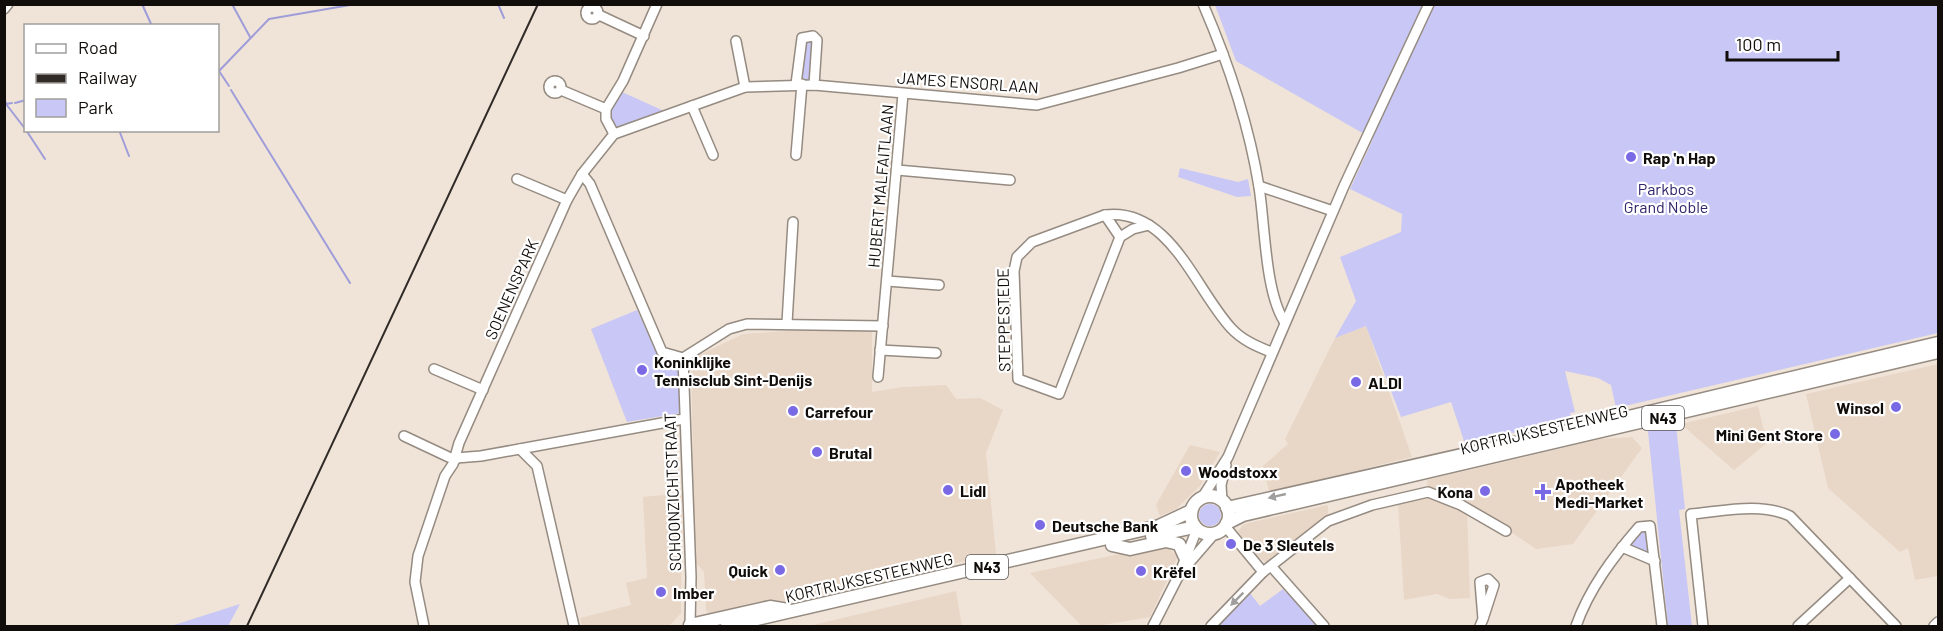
<svg xmlns="http://www.w3.org/2000/svg" width="1943" height="631" viewBox="0 0 1943 631" font-family="Barlow,sans-serif">
	<style>
		.built { fill: #e8d6c7 }
		.green { fill: #c8c7f5 }
		.lines { fill: none; stroke-linecap: round; stroke-linejoin: round }
		.stream { stroke: #9f9dd9; stroke-width: 2 }
		.minor-casing { stroke: #958b81; stroke-width: 12 }
		.major-casing { stroke: #958b81; stroke-width: 15 }
		.minor { stroke: #fff; stroke-width: 9 }
		.major { stroke: #fff; stroke-width: 12 }
		.rail { stroke: #302b27; stroke-width: 2 }
		.oneway { fill: #a09e9d }
		.poi-dot { fill: #7a69e4; stroke: #fff; stroke-width: 2 }
		.labels { text-anchor: middle; dominant-baseline: central; stroke-width: 4.5; stroke-linejoin: round; paint-order: stroke }
		.shield { fill: #fff; stroke: #585654; stroke-width: 1.5 }
		.shield-label { font-size: 15px; font-weight: bold; fill: #110d0a }
		.street-label { font-size: 16px; fill: #110d0a; stroke: #fff }
		.poi-label { font-size: 16px; font-weight: bold; fill: #110d0a; stroke: #fff; text-anchor: start }
		.park-label { font-size: 16px; fill: #31256b; stroke: #fff }
	</style>
	<rect width="100%" height="100%" fill="#f0e4d9"/>
	<g class="built">
		<path d="M 1366,326 L 1412,457 L 1269,492 L 1263,466 L 1288,444 L 1285,439 L 1335,338 Z"/>
		<path d="M 802,330 L 872,331 L 872,392 L 903,387 L 946,385 L 956,399 L 980,398 L 1003,410 L 986,453 L 996,554 L 788,602 L 776,601 L 710,615 L 706,610 L 704,572 L 695,562 L 691,359 L 743,334 Z"/>
		<path d="M 1938,364 L 1938,583 L 1937,576 L 1915,580 L 1908,548 L 1900,552 L 1828,488 L 1806,394 Z"/>
		<path d="M 1758,406 L 1767,443 L 1734,470 L 1681,424 Z"/>
		<path d="M 1632,437 L 1642,448 L 1573,544 L 1536,549 L 1505,528 L 1428,489 L 1427,480 L 1601,439 Z"/>
		<path d="M 1190,445 L 1220,452 L 1200,486 L 1176,509 L 1160,516 L 1156,505 Z"/>
		<path d="M 682,493 L 681,613 L 669,626 L 582,626 L 580,618 L 631,605 L 626,583 L 647,578 L 643,497 Z"/>
		<path d="M 1424,495 L 1467,509 L 1470,598 L 1450,599 L 1437,594 L 1404,600 L 1398,502 Z"/>
		<path d="M 1328,505 L 1328,515 L 1268,564 L 1256,555 L 1238,531 L 1244,524 Z"/>
		<path d="M 1166,547 L 1178,556 L 1150,617 L 1097,626 L 1082,626 L 1030,573 L 1143,549 Z"/>
		<path d="M 956,591 L 962,626 L 809,626 Z"/>
	</g>
	<g class="green">
		<path d="M 1215,5 L 1938,5 L 1938,333 L 1616,408 L 1611,385 L 1598,378 L 1565,371 L 1575,412 L 1570,413 L 1572,419 L 1465,444 L 1451,402 L 1401,417 L 1366,326 L 1335,338 L 1356,301 L 1340,257 L 1401,232 L 1402,214 L 1350,189 L 1373,139 L 1236,61 Z"/>
		<path d="M 807,42 L 813,42 L 812,81 L 801,81 L 803,44 Z"/>
		<path d="M 622,92 L 664,111 L 619,128 L 614,126 L 610,111 Z"/>
		<path d="M 1180,168 L 1238,182 L 1248,179 L 1251,196 L 1237,197 L 1178,177 Z"/>
		<path d="M 637,310 L 661,359 L 676,363 L 680,378 L 681,413 L 627,422 L 591,329 Z"/>
		<path d="M 1676,425 L 1685,509 L 1679,510 L 1692,626 L 1668,626 L 1648,431 Z"/>
		<circle cx="1210" cy="515" r="11"/>
		<path d="M 1642,529 L 1648,531 L 1651,555 L 1629,547 Z"/>
		<path d="M 1283,589 L 1286,593 L 1289,591 L 1321,626 L 1214,626 L 1249,592 L 1260,606 Z"/>
		<path d="M 240,604 L 228,626 L 171,626 Z"/>
	</g>
	<g class="lines">
		<g class="stream">
			<path d="M 142,4 L 152,26"/>
			<path d="M 232,4 L 250,37"/>
			<path d="M 498,4 L 504,18"/>
			<path d="M 219,71 L 229,86"/>
			<path d="M 218,72 L 269,19 L 356,4"/>
			<path d="M 231,90 L 350,283"/>
			<path d="M 4,96 L 6,104 L 12,103"/>
			<path d="M 15,103 L 26,100"/>
			<path d="M 6,104 L 26,130"/>
			<path d="M 26,130 L 45,159"/>
			<path d="M 119,130 L 129,156"/>
		</g>
		<g class="minor-casing">
			<g id="minor">
				<path d="M 1203,4 C 1228,62 1249,125 1259,187 C 1265,225 1265,291 1284,321"/>
				<circle cx="592" cy="13" r="6"/>
				<path d="M 4,9 L 8,4"/>
				<path d="M 599,15 L 644,36"/>
				<path d="M 736,41 L 745,87"/>
				<circle cx="555" cy="87" r="6"/>
				<path d="M 796,84 L 802,38 L 813,36 L 817,40 L 814,85"/>
				<path d="M 561,90 L 606,109"/>
				<path d="M 692,106 L 713,155"/>
				<path d="M 614,134 L 606,119 L 606,109 L 623,81 L 657,4"/>
				<path d="M 796,155 L 802,84"/>
				<path d="M 897,170 L 1010,180"/>
				<path d="M 582,174 L 590,184 L 662,352 L 683,358 L 691,577 L 690,626"/>
				<path d="M 517,179 L 567,200"/>
				<path d="M 1259,186 L 1333,211"/>
				<path d="M 1105,215 L 1032,242 L 1017,257 L 1014,271 L 1018,379 L 1059,394 L 1120,237 L 1133,229 L 1149,225"/>
				<path d="M 1120,237 L 1105,215 C 1170,207 1195,289 1231,328 C 1242,340 1256,346 1271,352"/>
				<path d="M 887,281 L 939,285"/>
				<path d="M 787,323 L 793,222"/>
				<path d="M 880,350 L 936,353"/>
				<path d="M 683,358 L 729,329 L 747,324 L 883,326"/>
				<path d="M 434,369 L 483,390"/>
				<path d="M 878,377 L 903,94"/>
				<path d="M 404,436 L 455,460"/>
				<path d="M 520,449 L 537,466 L 574,626"/>
				<path d="M 456,458 L 481,456 L 684,419"/>
				<path d="M 1202,498 L 1228,457 L 1344,186 L 1429,4"/>
				<path d="M 1222,501 L 1221,485 L 1226,465"/>
				<path d="M 1225,526 L 1263,572"/>
				<path d="M 1622,547 L 1655,561"/>
				<path d="M 1271,566 L 1324,626"/>
				<path d="M 1182,571 L 1214,534"/>
				<path d="M 424,626 L 415,582 L 418,556 L 445,476 L 453,464 L 459,443 L 567,200 L 582,174 L 614,134 L 745,87 L 814,85 L 1037,105 L 1178,68 L 1223,54"/>
				<path d="M 1153,626 L 1179,575 L 1197,529"/>
				<path d="M 1211,626 L 1263,572 L 1328,521 L 1372,505 L 1428,492 L 1461,505 L 1506,531"/>
				<path d="M 1480,626 L 1483,619 L 1494,585 L 1488,579 L 1480,582 L 1483,619"/>
				<path d="M 1576,626 C 1589,589 1613,557 1639,527 L 1650,526 L 1662,626"/>
				<path d="M 1703,626 L 1691,514 C 1724,511 1760,502 1790,516 L 1896,626"/>
				<path d="M 1798,626 L 1850,578"/>
				<path d="M 1934,626 L 1938,622"/>
			</g>
		</g>
		<g class="major-casing">
			<g id="major">
				<circle cx="1210" cy="515" r="19"/>
				<path d="M 1227,508 L 1595,425 L 1938,343"/>
				<path d="M 1227,523 L 1243,515 L 1938,352"/>
				<path d="M 1152,536 L 1195,527"/>
				<path d="M 1112,545 L 1130,549 L 1166,541 L 1179,544 L 1185,557"/>
				<path d="M 690,625 L 770,607 L 788,610"/>
				<path d="M 727,626 L 1159,526 L 1191,511"/>
			</g>
		</g>
		<use href="#minor" class="minor"/>
		<use href="#major" class="major"/>
		<path class="rail" d="M 247,626 L 538,4"/>
	</g>
	<defs><path id="oneway-solid" d="M-6-.8H1V-3.2L6.5 0L1 3.2V.8H-6Z" transform="scale(1.5)"/></defs>
	<g class="oneway">
		<use href="#oneway-solid" transform="translate(1277 496) rotate(167)"/>
		<use href="#oneway-solid" transform="translate(1237 599) rotate(135)"/>
	</g>
	<g class="poi-dot">
		<circle cx="1631" cy="157" r="6"/>
		<circle cx="642" cy="370" r="6"/>
		<circle cx="1356" cy="382" r="6"/>
		<circle cx="1896" cy="407" r="6"/>
		<circle cx="793" cy="411" r="6"/>
		<circle cx="1835" cy="434" r="6"/>
		<circle cx="817" cy="452" r="6"/>
		<circle cx="1186" cy="471" r="6"/>
		<circle cx="948" cy="490" r="6"/>
		<circle cx="1485" cy="491" r="6"/>
		<path d="M1540 483h6v6h6v6h-6v6h-6v-6h-6v-6h6z"/>
		<circle cx="1040" cy="525" r="6"/>
		<circle cx="1231" cy="544" r="6"/>
		<circle cx="780" cy="570" r="6"/>
		<circle cx="1141" cy="571" r="6"/>
		<circle cx="661" cy="592" r="6"/>
	</g>
	<g class="labels">
		<g class="shield">
			<rect x="1642" y="406" width="42" height="24" rx="4.5"/>
			<rect x="966" y="555" width="42" height="24" rx="4.5"/>
		</g>
		<g class="shield-label">
			<text x="1663" y="418">N43</text>
			<text x="987" y="567">N43</text>
		</g>
		<g class="street-label">
			<text transform="translate(968 82) rotate(4)">JAMES ENSORLAAN</text>
			<text transform="translate(880 186) rotate(-85)">HUBERT MALFAITLAAN</text>
			<text transform="translate(511 289) rotate(-66)">SOENENSPARK</text>
			<text transform="translate(1003 320) rotate(-91)">STEPPESTEDE</text>
			<text transform="translate(1544 429) rotate(-13)">KORTRIJKSESTEENWEG</text>
			<text transform="translate(672 492) rotate(-92)">SCHOONZICHTSTRAAT</text>
			<text transform="translate(869 577) rotate(-13)">KORTRIJKSESTEENWEG</text>
		</g>
		<g class="poi-label">
			<text x="1643" y="157">Rap 'n Hap</text>
			<text x="654" y="361">Koninklijke<tspan x="654" dy="18">Tennisclub Sint-Denijs</tspan></text>
			<text x="1368" y="382">ALDI</text>
			<text x="1884" y="407" text-anchor="end">Winsol</text>
			<text x="805" y="411">Carrefour</text>
			<text x="1823" y="434" text-anchor="end">Mini Gent Store</text>
			<text x="829" y="452">Brutal</text>
			<text x="1198" y="471">Woodstoxx</text>
			<text x="1555" y="483">Apotheek<tspan x="1555" dy="18">Medi-Market</tspan></text>
			<text x="960" y="490">Lidl</text>
			<text x="1473" y="491" text-anchor="end">Kona</text>
			<text x="1052" y="525">Deutsche Bank</text>
			<text x="1243" y="544">De 3 Sleutels</text>
			<text x="768" y="570" text-anchor="end">Quick</text>
			<text x="1153" y="571">Krëfel</text>
			<text x="673" y="592">Imber</text>
		</g>
		<g class="park-label">
			<text x="1666" y="188">Parkbos<tspan x="1666" dy="18">Grand Noble</tspan></text>
		</g>
	</g>
	<rect width="1943" height="631" fill="none" stroke="#110d0a" stroke-width="12"/>
	<rect x="24" y="24" width="195" height="108" fill="#ffffff" stroke="#a09e9d" stroke-width="1.5"/>
	<rect x="36" y="44" width="30" height="9" fill="#ffffff" stroke="#a09e9d" stroke-width="1.5"/>
	<text x="78" y="54" font-size="18" fill="#110d0a">Road</text>
	<rect x="36" y="74" width="30" height="9" fill="#302b27" stroke="#a09e9d" stroke-width="1.5"/>
	<text x="78" y="84" font-size="18" fill="#110d0a">Railway</text>
	<rect x="36" y="99" width="30" height="18" fill="#c8c7f5" stroke="#a09e9d" stroke-width="1.5"/>
	<text x="78" y="114" font-size="18" fill="#110d0a">Park</text>
	<path d="M1727 51v9h111v-9" fill="none" stroke="#110d0a" stroke-width="3"/>
	<text x="1736" y="51" font-size="18" fill="#110d0a" stroke="#ffffff" stroke-width="4.5" paint-order="stroke">100 m</text>
</svg>
